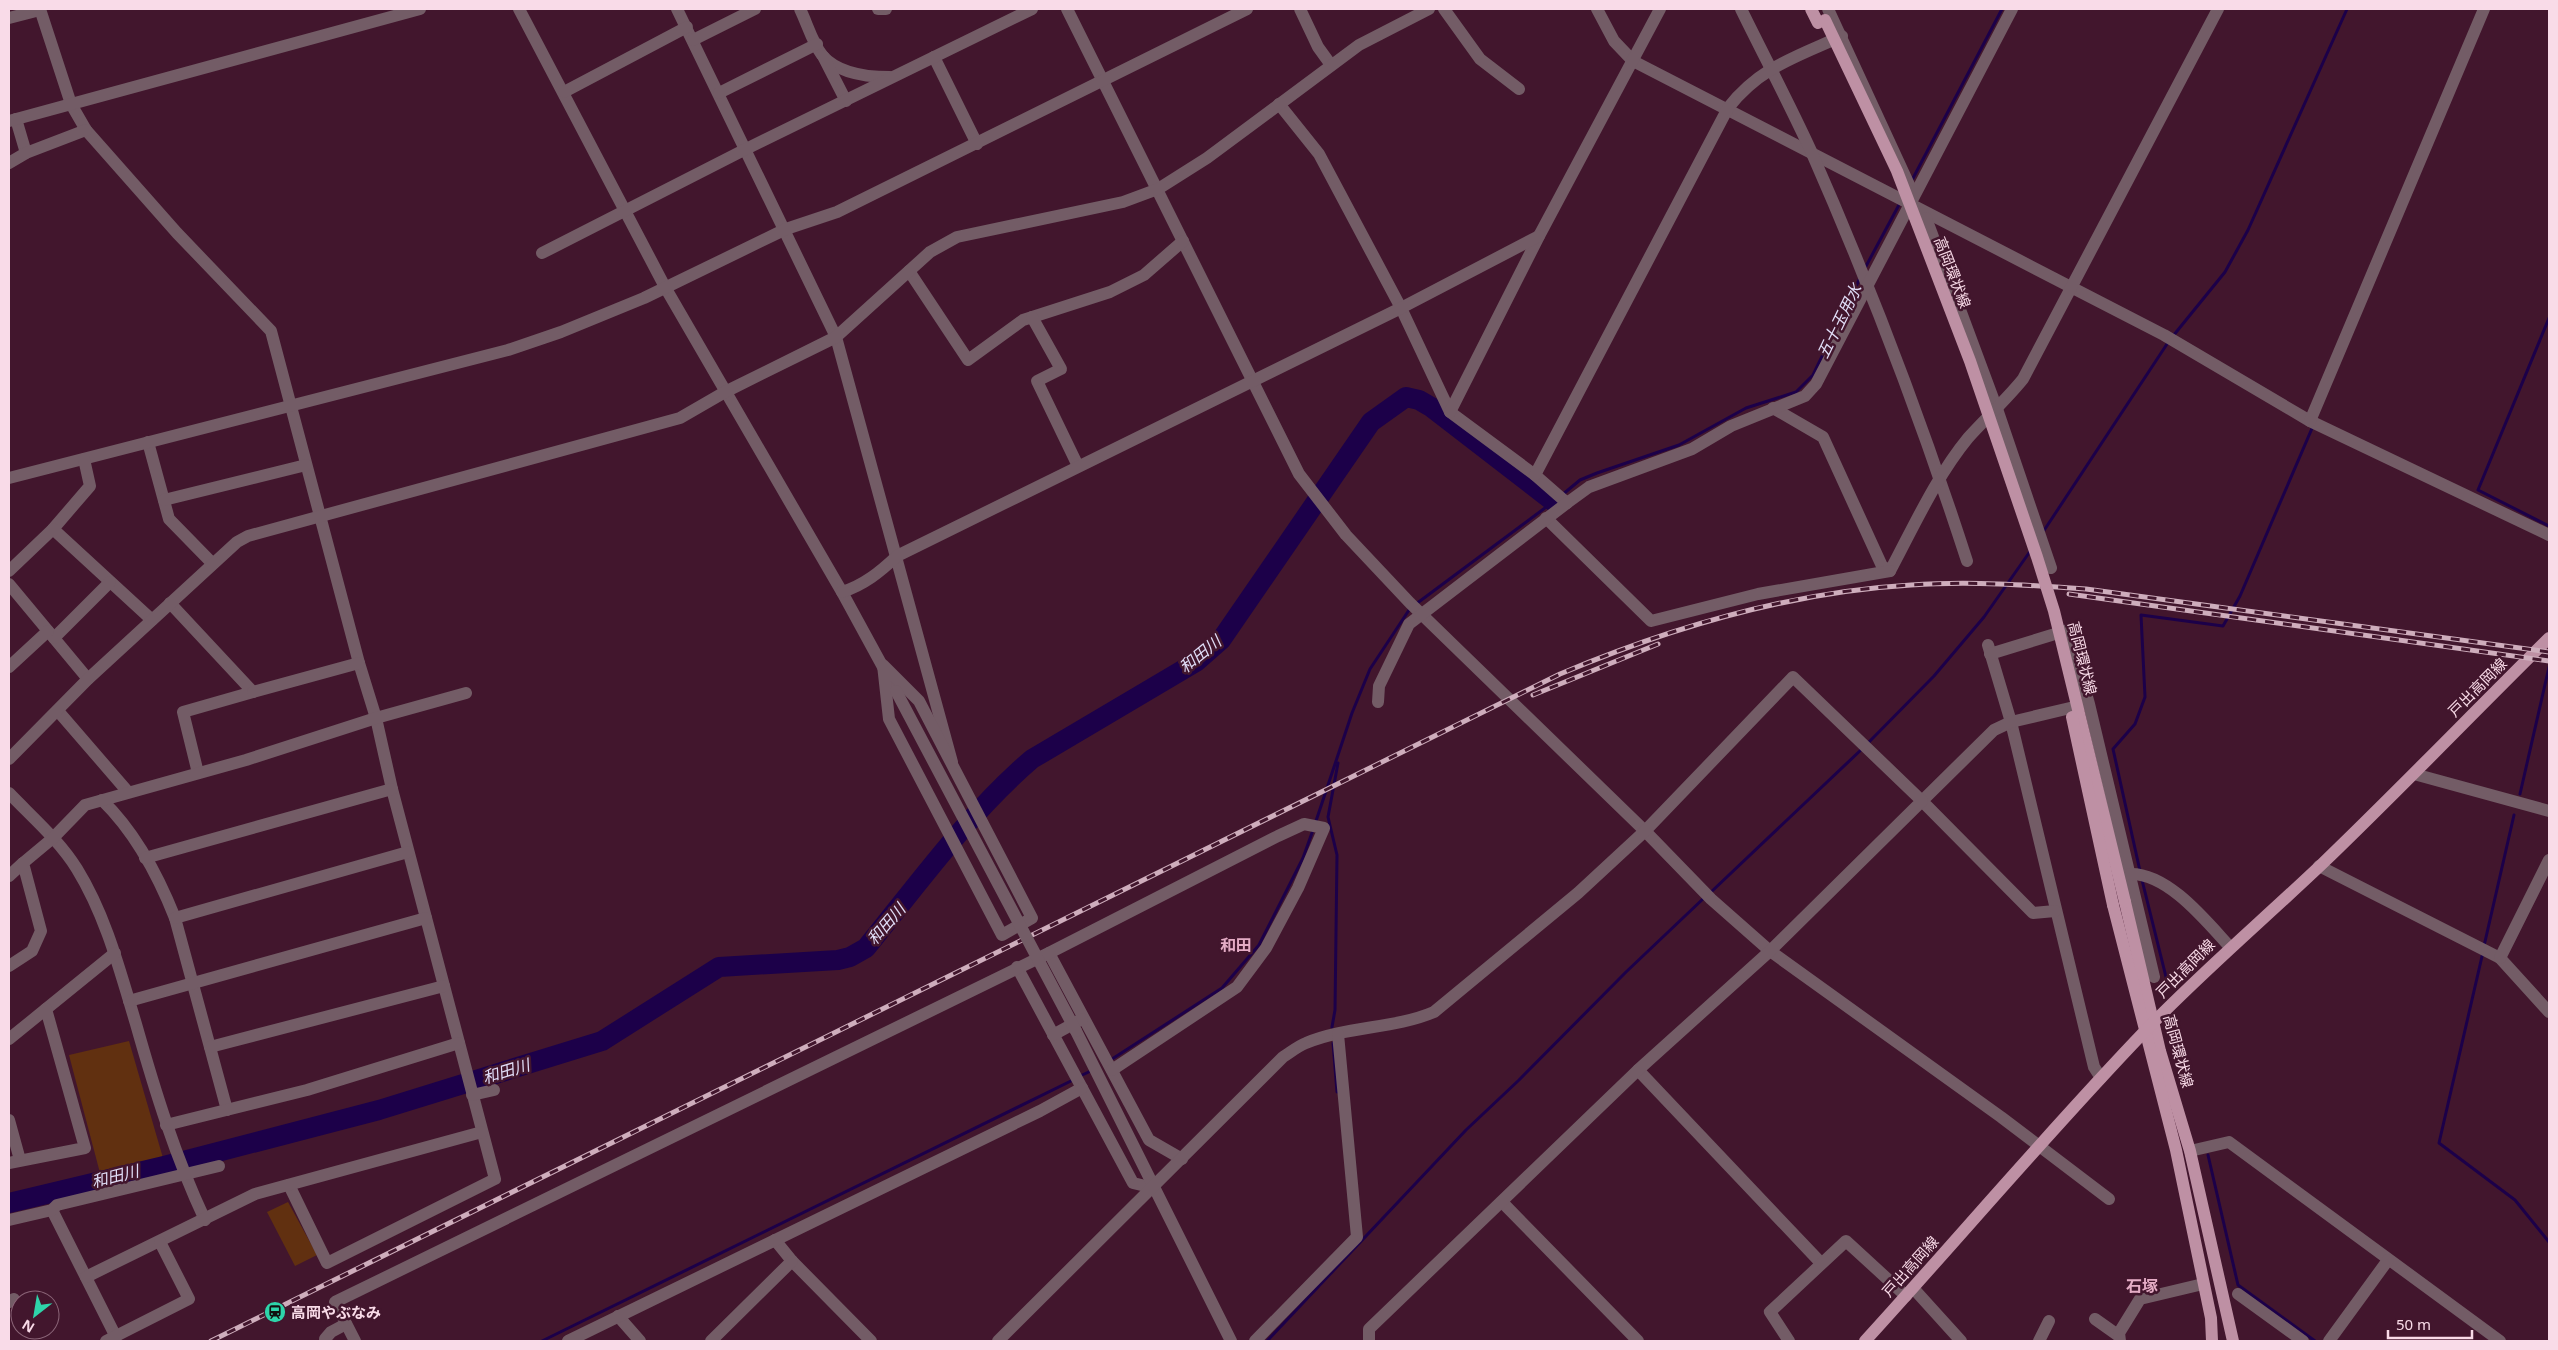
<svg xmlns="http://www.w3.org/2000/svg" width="2558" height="1350" viewBox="0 0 2558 1350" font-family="'Noto Sans','Noto Sans JP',sans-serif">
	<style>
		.park { fill: #613010 }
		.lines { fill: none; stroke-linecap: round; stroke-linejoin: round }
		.stream { stroke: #1c0049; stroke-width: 3 }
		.river { stroke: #1c0049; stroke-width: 20 }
		.minor { stroke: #735c66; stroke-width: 12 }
		.major { stroke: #be90a4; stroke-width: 12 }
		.rail-casing { stroke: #ceadbc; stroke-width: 5 }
		.rail { stroke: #42162d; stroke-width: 3; stroke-dasharray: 9; stroke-linecap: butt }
		.minor-bridge { stroke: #735c66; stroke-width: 12 }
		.major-bridge { stroke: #be90a4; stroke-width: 12 }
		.labels { text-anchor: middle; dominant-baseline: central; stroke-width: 5; stroke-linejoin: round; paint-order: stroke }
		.street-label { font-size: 15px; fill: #f9dbe8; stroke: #42162d }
		.poi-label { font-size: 15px; font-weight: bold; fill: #f9dbe8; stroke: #42162d; text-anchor: start }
		.water-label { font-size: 16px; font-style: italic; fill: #e1def8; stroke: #42162d }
		.neighbourhood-label { font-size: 16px; font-weight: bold; fill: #e4acc5; stroke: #42162d }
	</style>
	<rect width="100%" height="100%" fill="#42162d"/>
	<g class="park">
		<path d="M 129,1041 L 163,1158 L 100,1173 L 69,1055 Z"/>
		<path d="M 288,1202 L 317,1255 L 295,1266 L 267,1212 Z"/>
	</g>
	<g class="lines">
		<g class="stream">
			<path d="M 1911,182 L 2002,9"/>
			<path d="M 1865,268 L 1900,203"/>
			<path d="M 2549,318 L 2478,490 L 2549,526"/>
			<path d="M 2173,336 L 2225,272 L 2248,230 L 2347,9"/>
			<path d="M 1562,495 L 1580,480 L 1597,473 L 1679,445 L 1746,408 L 1796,392 L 1813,375 L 1860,278"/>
			<path d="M 2043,532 L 2169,341"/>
			<path d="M 1416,604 L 1557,499"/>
			<path d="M 1868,743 L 1934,676 L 1984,617 L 2031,550"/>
			<path d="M 2520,794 L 2549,667"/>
			<path d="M 1315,824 L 1352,713 L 1370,669 L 1411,607"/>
			<path d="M 2140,871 L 2113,749 L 2135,724 L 2145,697 L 2141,615 L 2223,626 L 2240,596 L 2313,426"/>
			<path d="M 2142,880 L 2168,985"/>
			<path d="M 1710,893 L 1863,748"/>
			<path d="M 2484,946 L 2514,815"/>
			<path d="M 2483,952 L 2439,1143 L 2515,1200 L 2549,1242"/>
			<path d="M 2176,1023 L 2190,1083"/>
			<path d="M 1332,1027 L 1335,1010 L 1337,855 L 1328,817 L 1338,763"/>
			<path d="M 1333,1043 L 1337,1092"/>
			<path d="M 1109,1061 L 1222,988 L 1259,945 L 1303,858 L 1313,830"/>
			<path d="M 1080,1076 L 1093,1070"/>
			<path d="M 2208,1155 L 2238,1285 L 2315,1341"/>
			<path d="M 542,1341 L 1075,1079"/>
			<path d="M 1267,1341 L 1466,1130 L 1519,1080 L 1626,972 L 1705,897"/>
		</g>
		<path class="river" d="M 9,1203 L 164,1166 L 379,1110 L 602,1041 L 719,967 L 838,960 L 850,957 L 866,948 C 918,884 969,813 1032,759 L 1196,662 L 1221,640 L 1371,422 L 1406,397 L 1419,400 L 1431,407 L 1554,502"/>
		<g class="minor">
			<path d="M 40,9 L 71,104 L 86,130 L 177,233 L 271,331 L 359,663 L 376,718 L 392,789 L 495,1179 L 327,1263 L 289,1185"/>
			<path d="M 519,9 L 665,287 L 842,592 L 896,691"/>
			<path d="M 677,9 L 836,337 L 952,762"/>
			<path d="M 800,9 C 807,23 812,42 822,55 C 838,74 867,77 890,77"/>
			<path d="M 878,9 L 886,9"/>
			<path d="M 1067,9 L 1299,474 L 1346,535 L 1410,603 L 1645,831 L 1711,899 L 1770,951 L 2001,1117 L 2109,1199"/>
			<path d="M 1300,9 L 1318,47 L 1331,65"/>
			<path d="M 1444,9 L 1480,59 L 1519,89"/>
			<path d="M 1597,9 L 1614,41 L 1633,61 L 2164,335 L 2310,421 L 2549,535"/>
			<path d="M 1741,9 C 1764,56 1789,103 1811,151 C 1870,285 1922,422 1967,561"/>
			<path d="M 1828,9 L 1911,189"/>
			<path d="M 9,18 L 40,10"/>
			<path d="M 693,40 L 755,9"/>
			<path d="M 823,56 L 846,101"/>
			<path d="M 934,57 L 977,144"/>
			<path d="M 564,92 L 687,27"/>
			<path d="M 719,93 L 817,44"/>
			<path d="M 1279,104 L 1319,154 L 1401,308 L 1450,412 L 1535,475 L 1567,503"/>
			<path d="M 16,119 L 26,153"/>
			<path d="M 9,121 L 420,9"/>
			<path d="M 9,163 L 26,153 L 86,130"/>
			<path d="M 1926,218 L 1997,409 L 2051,568"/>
			<path d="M 542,253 L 746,149 L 1032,9"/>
			<path d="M 909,271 L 968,360 L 1023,320 L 1110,292 L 1144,275 L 1183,241"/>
			<path d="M 1032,317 L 1061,369 L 1037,381 L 1078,466"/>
			<path d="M 1773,408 L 1823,437 L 1882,566 L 1890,571 C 1914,526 1936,477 1968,438 C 1986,418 2006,400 2023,379 L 2218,9"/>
			<path d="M 1450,412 L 1539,236 L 1660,9"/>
			<path d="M 2310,421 L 2484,9"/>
			<path d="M 148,442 L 169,519 L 212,563"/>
			<path d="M 1535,475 L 1728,108 C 1760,67 1796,57 1842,36"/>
			<path d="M 9,478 L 508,350 L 561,332 L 644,298 L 786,229 L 837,212 L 1247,9"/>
			<path d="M 164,500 L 306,465"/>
			<path d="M 1546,518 L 1651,621 L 1758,594 L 1890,571"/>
			<path d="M 53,529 L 90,486 L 84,459"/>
			<path d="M 9,571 L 53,529 L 152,620"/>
			<path d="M 9,584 L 88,679"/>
			<path d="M 842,592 C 864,585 880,572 897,556 L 1401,308 L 1539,236"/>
			<path d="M 170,603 L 253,692 L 183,712 L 198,773"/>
			<path d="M 54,638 L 110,582"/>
			<path d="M 1988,645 L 2011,722 L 2094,1067 L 2101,1078"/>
			<path d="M 1990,654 L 2068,630 L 2089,704 L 2154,977"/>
			<path d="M 883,665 L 919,701 L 1032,918 L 1002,935 L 889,719 Z"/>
			<path d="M 9,667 L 48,631"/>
			<path d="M 253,692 L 359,663"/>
			<path d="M 1378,702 L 1379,686 L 1409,624 L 1567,503 L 1589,487 L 1692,449 L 1731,426 L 1805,396 L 1816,384 L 2012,9"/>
			<path d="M 58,711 L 128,792"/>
			<path d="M 9,759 L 88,679 L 237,542 L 248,536 L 680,418 L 725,392 L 836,337 L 930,252 L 957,237 L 1123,202 L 1158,189 L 1207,158 L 1359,45 L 1429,9"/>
			<path d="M 2414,774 L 2549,811"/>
			<path d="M 9,793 C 32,817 59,840 77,869 C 106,916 120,971 136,1024 C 155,1091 175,1156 205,1220"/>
			<path d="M 102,800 C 135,832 158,875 175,918 L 227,1110"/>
			<path d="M 145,858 L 392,789"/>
			<path d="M 2319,866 L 2500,958 L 2549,1012"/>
			<path d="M 2130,874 C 2168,873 2206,921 2230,947"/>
			<path d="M 9,876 L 23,863"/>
			<path d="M 2055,911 L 2033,913 L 1922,801 L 1994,730 L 2011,722 L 2087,704"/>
			<path d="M 175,918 L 408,852"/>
			<path d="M 1049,953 L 1149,1140 L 1182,1159"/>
			<path d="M 2500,958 L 2549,860"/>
			<path d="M 9,966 L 32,951 L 41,931 L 23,863 L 53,838 L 85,805 L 246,760 L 376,718 L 466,693"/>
			<path d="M 1017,967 L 1133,1183 L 1154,1188"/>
			<path d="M 129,1001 L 426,918"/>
			<path d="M 46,1009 L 115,953"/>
			<path d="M 1076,1031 L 1231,1341"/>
			<path d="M 1053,1035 L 1082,1019"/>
			<path d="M 9,1039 L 46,1009 L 85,1148 L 9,1163"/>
			<path d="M 210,1047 L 444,986"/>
			<path d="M 1638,1070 L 1821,1263"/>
			<path d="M 472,1095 L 494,1090"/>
			<path d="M 9,1120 L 20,1160"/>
			<path d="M 166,1125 L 307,1090 L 459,1043"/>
			<path d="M 2190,1151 L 2229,1142 L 2500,1341"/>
			<path d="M 1502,1202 L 1638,1341"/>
			<path d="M 52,1210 L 116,1337"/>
			<path d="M 9,1220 L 52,1210 L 57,1205 L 219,1166"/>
			<path d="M 775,1240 L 792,1261 L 871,1341"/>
			<path d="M 86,1277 L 255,1194 L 482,1132"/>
			<path d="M 1913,1288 L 1961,1341"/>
			<path d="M 2238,1294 L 2303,1341"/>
			<path d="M 9,1302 L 14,1299"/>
			<path d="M 618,1316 L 640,1341"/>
			<path d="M 2095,1319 L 2119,1336"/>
			<path d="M 325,1339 L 331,1332 L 346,1324"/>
			<path d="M 106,1341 L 189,1299 L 160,1242"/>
			<path d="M 355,1341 L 335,1302 L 1049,953 L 1278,836 L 1304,824 L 1324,828 L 1298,888 L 1266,948 L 1237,987 L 1112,1070"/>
			<path d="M 568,1341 L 1040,1111 L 1082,1088"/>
			<path d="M 711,1341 L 792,1261"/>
			<path d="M 998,1341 L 1283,1057 C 1291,1052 1298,1046 1306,1043 C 1347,1026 1394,1029 1434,1012 L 1578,893 L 1645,831 L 1793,677 L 1922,801 L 1770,951 L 1638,1070 L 1369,1329 L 1369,1341"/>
			<path d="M 1255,1341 L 1357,1237 L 1338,1034"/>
			<path d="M 1789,1341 L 1770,1312 L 1846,1241 L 1906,1296"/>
			<path d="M 2039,1341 L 2049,1321"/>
			<path d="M 2120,1341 L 2119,1333 L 2140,1299 L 2203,1284"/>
			<path d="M 2329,1341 L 2388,1260"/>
		</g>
		<g class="major">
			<path d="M 1811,9 L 1818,23"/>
			<path d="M 2125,902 L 2160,1051 L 2190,1151 L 2233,1341"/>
			<path d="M 2113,905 L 2176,1150 L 2211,1318 L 2212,1341"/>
			<path d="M 1865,1341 C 1959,1238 2049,1131 2146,1030 C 2202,972 2263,920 2322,864 C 2399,790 2473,713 2549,638"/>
		</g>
		<g class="rail-casing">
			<g id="rail">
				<path d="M 2069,594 L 2549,661"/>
				<path d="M 1533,695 L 1658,644"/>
				<path d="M 211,1341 L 1560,674 C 1672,627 1789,592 1911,585 C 1970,581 2028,585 2086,589 L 2549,652"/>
			</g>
		</g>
		<use href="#rail" class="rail"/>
		<path class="minor-bridge" d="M 896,691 L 1076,1031"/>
		<g class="major-bridge">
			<path d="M 1825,20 L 1897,171 L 1970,361 L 2037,557 L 2054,611 L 2125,902"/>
			<path d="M 2072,717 L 2113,905"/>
		</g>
	</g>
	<defs>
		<g id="station-disc" transform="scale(1.125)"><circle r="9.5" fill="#2ed4aa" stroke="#42162d"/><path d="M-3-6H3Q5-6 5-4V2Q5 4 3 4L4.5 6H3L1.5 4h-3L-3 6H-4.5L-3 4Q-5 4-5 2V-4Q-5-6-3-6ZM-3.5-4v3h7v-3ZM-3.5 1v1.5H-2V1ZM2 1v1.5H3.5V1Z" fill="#111"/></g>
	</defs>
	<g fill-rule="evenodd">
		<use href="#station-disc" x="275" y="1312"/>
	</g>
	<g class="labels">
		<g class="street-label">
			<text transform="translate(1953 272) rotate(69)">高岡環状線</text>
			<text transform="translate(2083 658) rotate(76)">高岡環状線</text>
			<text transform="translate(2477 687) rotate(-45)">戸出高岡線</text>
			<text transform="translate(2185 968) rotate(-45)">戸出高岡線</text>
			<text transform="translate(2179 1051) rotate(75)">高岡環状線</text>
			<text transform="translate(1910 1266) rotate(-48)">戸出高岡線</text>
		</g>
		<g class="poi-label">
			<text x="291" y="1312">高岡やぶなみ</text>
		</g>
		<g class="water-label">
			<text transform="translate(1839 321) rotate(-64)">五十玉用水</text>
			<text transform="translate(1200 654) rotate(-39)">和田川</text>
			<text transform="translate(886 924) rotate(-49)">和田川</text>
			<text transform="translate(506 1071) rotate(-17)">和田川</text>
			<text transform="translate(115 1176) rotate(-14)">和田川</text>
		</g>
		<g class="neighbourhood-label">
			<text x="1236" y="945">和田</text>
			<text x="2142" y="1286">石塚</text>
		</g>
	</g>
	<rect width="2558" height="1350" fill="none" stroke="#f9dbe8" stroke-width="20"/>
	<g transform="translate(35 1315) rotate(211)"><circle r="24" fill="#42162d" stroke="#8b6578"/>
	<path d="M0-4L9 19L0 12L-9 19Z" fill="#2ed4aa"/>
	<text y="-8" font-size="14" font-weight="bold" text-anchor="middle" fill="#f9dbe8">N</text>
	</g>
	<path d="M2388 1330v8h84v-8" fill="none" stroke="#f9dbe8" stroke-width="2.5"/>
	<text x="2396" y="1330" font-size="15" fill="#f9dbe8" stroke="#42162d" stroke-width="4" paint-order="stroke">50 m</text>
</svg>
